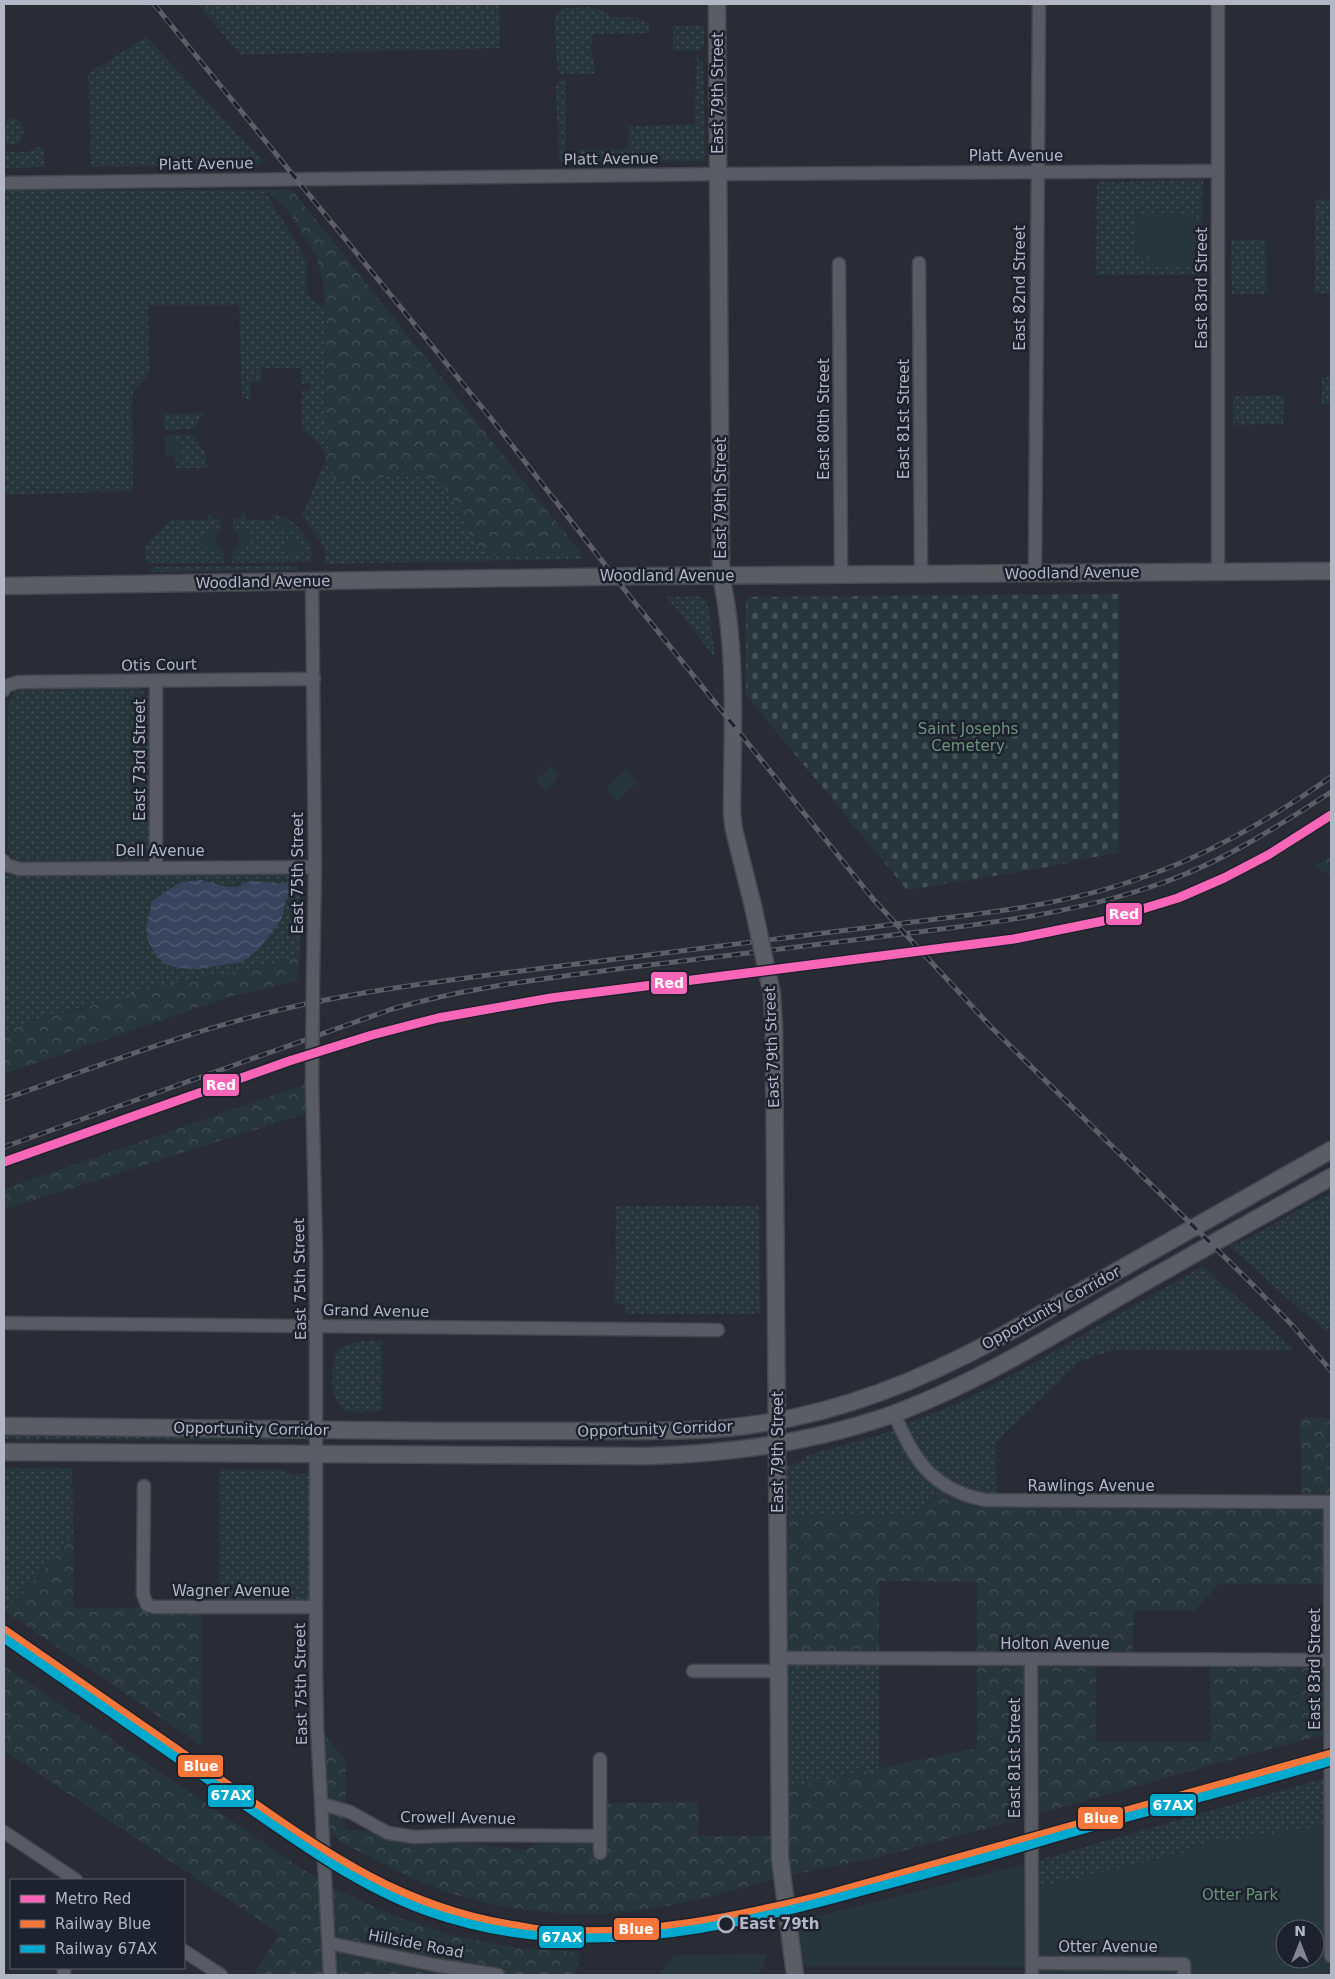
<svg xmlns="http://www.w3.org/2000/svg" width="1335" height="1979" viewBox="0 0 1335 1979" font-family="'DejaVu Sans',sans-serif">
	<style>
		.grass { fill: url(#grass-dots) }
		.forest { fill: url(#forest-crowns); fill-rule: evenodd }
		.cemetery { fill: url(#cemetery-stones) }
		.green { fill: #27363a; fill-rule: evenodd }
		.water { fill: url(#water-waves) }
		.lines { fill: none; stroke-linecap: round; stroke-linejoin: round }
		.minor-casing { stroke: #45474d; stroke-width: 15 }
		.major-casing { stroke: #474951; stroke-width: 19 }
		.minor { stroke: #585b63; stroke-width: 12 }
		.major { stroke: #5b5d65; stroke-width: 16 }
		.rail-casing { stroke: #5d5e66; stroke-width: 5 }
		.rail { stroke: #1d222e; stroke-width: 3; stroke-dasharray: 9; stroke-linecap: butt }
		.minor-bridge-casing { stroke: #45474d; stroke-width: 15; stroke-linecap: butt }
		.major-bridge-casing { stroke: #474951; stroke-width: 19; stroke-linecap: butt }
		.minor-bridge { stroke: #585b63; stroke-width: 12 }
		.major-bridge { stroke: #5b5d65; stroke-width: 16 }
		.rail-1-casing { stroke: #1d222e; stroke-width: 12 }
		.rail-2-casing { stroke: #1d222e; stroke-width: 12 }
		.rail-1 { stroke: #f5763a; stroke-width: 9 }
		.rail-2 { stroke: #00a9ce; stroke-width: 9 }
		.metro-1-casing { stroke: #1d222e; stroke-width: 12 }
		.metro-1 { stroke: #fa66b7; stroke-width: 9 }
		.stop-dot { fill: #1d222e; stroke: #b3b7c5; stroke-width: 2.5 }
		.labels { text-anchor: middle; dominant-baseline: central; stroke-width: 5; stroke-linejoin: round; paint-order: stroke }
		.street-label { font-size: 15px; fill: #b3b7c5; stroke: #1d222e }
		.park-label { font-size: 15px; fill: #6b957a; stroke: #1d222e }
		.stop-label { font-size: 15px; font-weight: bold; fill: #b3b7c5; stroke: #1d222e; text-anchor: start }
		.line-badge { stroke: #1d222e; stroke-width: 2 }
		.badge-label { font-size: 14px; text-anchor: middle; font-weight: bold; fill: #fff }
	</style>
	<defs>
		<pattern id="grass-dots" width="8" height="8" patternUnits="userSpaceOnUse" patternTransform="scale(1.25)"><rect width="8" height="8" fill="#27363a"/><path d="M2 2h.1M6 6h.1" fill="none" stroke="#445155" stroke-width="1.8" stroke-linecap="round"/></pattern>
		<pattern id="forest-crowns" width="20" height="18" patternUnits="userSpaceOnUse" patternTransform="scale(1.25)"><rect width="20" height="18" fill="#27363a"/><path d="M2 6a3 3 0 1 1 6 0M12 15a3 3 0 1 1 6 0" fill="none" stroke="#445155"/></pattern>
		<pattern id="cemetery-stones" width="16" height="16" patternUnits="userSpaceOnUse" patternTransform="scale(1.25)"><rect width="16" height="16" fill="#27363a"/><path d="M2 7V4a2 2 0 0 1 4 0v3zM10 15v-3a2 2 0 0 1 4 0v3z" fill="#445155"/></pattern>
		<pattern id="water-waves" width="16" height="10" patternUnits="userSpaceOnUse" patternTransform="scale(1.25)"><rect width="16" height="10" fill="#38435d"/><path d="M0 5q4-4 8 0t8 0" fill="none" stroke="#525c73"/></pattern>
	</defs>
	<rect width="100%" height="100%" fill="#292c34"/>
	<g class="grass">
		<path d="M 198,4 L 499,4 L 500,48 L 240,55 Z"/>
		<path d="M 594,7 L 615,18 L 635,17 L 649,24 L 650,33 L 593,34 L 591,48 L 595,74 L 558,74 L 554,16 L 562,8 Z"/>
		<path d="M 704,25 L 704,46 L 695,51 L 673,51 L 673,26 Z"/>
		<path d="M 146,37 L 263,161 L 258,165 L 91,167 L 88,74 Z"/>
		<path d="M 697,57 L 703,63 L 705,161 L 577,162 L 578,150 L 628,149 L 629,126 L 694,124 Z"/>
		<path d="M 566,80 L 566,162 L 559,162 L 556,86 L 558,81 Z"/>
		<path d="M 7,119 L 19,119 L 25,129 L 19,144 L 4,144 L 4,123 L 7,122 Z"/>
		<path d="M 43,145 L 45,167 L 4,168 L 4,152 L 27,152 Z"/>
		<path d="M 1203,180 L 1200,275 L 1096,275 L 1097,182 Z"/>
		<path d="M 4,190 L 264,190 L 298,245 L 307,265 L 307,294 L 316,303 L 325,307 L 328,455 L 335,482 L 377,478 L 406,472 L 439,480 L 455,502 L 472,540 L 491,555 L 578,553 L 582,559 L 326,564 L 324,547 L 304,518 L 303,513 L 324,464 C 328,446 315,439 302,430 L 302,391 L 308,391 L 310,384 L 301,384 L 301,368 L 262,368 L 261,382 L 250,382 L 251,399 L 242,399 L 239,305 L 148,305 L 149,370 L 147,377 L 133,391 L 132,404 L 133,491 L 4,495 Z"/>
		<path d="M 1331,199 L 1331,294 L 1314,293 L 1315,200 Z"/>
		<path d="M 1231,240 L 1266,240 L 1267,294 L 1232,294 Z"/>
		<rect x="1322" y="377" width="9" height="27"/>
		<path d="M 1284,395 L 1283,424 L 1233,425 L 1233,396 Z"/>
		<path d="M 204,413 L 196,424 L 194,429 L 164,430 L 164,414 Z"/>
		<path d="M 194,434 L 200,447 L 205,451 L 207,468 L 175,468 L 175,456 L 165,456 L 165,435 Z"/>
		<path d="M 241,513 L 246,514 L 246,520 L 272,520 L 273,515 C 294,516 299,529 310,544 L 312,548 L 311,562 L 232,563 L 232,551 C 239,548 240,542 239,534 L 233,529 L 233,519 L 241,518 Z"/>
		<path d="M 208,514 L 212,514 L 213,519 L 221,519 L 221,529 C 213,538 214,545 224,552 L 224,563 L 146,563 L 145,547 L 170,520 L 208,520 Z"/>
		<path d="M 297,566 L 297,570 L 153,572 L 149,570 L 152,567 Z"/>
		<path d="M 699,596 L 706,600 L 709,609 L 715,658 L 667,597 Z"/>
		<path d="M 137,687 C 145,692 148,696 150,705 L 149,852 L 146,858 L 141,863 L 21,864 C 12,861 10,856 8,848 L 8,703 L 15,691 L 21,688 Z"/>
		<path d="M 300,873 L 300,956 L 255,968 L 82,1007 L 4,1030 L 4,874 Z"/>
		<path d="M 1331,1192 L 1331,1325 L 1327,1332 L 1264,1278 L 1230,1246 L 1245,1240 Z"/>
		<path d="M 616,1206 L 759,1206 L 760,1314 L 625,1314 L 625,1304 L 615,1303 Z"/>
		<path d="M 1203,1266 L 1295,1351 L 1114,1350 L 1079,1362 L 996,1442 L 997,1501 L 950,1488 L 911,1515 L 778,1515 L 778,1467 L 801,1462 L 807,1456 L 818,1452 L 879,1435 L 961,1402 L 1018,1372 Z"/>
		<path d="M 382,1340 L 382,1411 C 372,1411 357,1414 347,1411 C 327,1404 333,1370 334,1354 C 345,1341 365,1341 382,1340 Z"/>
		<path d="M 4,1432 L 281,1435 L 281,1440 L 4,1439 Z"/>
		<path d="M 4,1468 L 72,1468 L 73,1538 L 5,1611 Z"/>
		<path d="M 220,1469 L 276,1469 L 293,1474 L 317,1473 L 316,1607 L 219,1607 Z"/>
		<path d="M 780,1658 L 879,1659 L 879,1768 L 780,1789 Z"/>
		<path d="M 1331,1776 L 1330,1825 L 1195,1847 L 1187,1852 L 1032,1889 L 1032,1862 Z"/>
	</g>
	<g class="forest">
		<path d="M 264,190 L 292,190 L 581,553 L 491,555 L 472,540 L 455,502 L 439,480 L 406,472 L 377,478 L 335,482 L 328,455 L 325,307 L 323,285 L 317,257 L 297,224 L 284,206 Z"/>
		<path d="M 1331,856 L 1331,876 L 1315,866 Z"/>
		<path d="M 300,956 L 297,981 L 232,996 L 4,1074 L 4,1030 L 168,984 L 255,968 Z"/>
		<path d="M 312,1082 L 313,1111 L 4,1210 L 4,1189 Z"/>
		<path d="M 1300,1418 L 1331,1418 L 1331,1733 C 1179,1772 1030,1819 878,1857 C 851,1864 823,1868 796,1874 C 727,1891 660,1914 589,1914 C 536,1914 478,1905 428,1885 C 411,1878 393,1869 376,1860 C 357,1850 338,1842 323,1827 L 317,1725 L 346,1761 L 345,1829 L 525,1850 L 554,1835 L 600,1836 L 600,1803 L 698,1802 L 698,1836 L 780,1836 L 780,1789 L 977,1748 L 977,1582 L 879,1581 L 879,1659 L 780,1658 L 778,1515 L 911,1515 L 950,1488 L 964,1494 L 1302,1502 ZM 1219,1584 L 1331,1584 L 1330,1660 L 1210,1660 L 1211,1742 L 1096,1742 L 1096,1660 L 1132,1660 L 1134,1611 L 1194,1611 Z"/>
		<path d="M 73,1538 L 73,1608 L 202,1607 L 202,1746 L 5,1611 Z"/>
		<path d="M 4,1666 L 326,1885 L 393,1915 L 451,1935 L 518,1948 L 580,1952 L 576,1975 L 254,1975 L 279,1933 L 4,1751 Z"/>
	</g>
	<path class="cemetery" d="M 1119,594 L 1119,852 L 1043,868 L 907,890 L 746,695 L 746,597 Z"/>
	<g class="green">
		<path d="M 1136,213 L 1194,213 L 1195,267 L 1150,267 L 1150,256 L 1136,255 Z"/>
		<path d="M 165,435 L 170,435 L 182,449 L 183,457 L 175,459 L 175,456 L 165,456 Z"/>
		<path d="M 280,516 L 289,519 L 295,527 L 295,530 C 290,534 282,532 277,529 L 277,519 Z"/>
		<path d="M 210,527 L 218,528 L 220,531 L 216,535 L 216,543 L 224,551 L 224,558 L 216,556 L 211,547 L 200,549 L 198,546 L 199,542 L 205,538 Z"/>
		<path d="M 242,527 L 249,532 L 249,540 L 241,549 L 237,558 L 232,558 L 232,551 C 241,547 242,537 235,530 Z"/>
		<path d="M 292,541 L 298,542 L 304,552 L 299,554 L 284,553 L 283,547 Z"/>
		<path d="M 550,766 L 557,769 L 556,772 L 560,775 L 546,791 L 536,781 Z"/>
		<path d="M 625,769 L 638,782 L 617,801 L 606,788 Z"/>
		<path d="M 1331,1825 L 1331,1975 L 1032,1975 L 1031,1967 L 794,1966 L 788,1920 L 802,1920 L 1032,1862 L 1032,1889 L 1187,1852 L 1195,1847 L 1212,1842 ZM 1285,1929 L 1315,1929 L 1315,1959 L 1285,1959 Z"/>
		<path d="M 767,1954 L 763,1968 L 756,1975 L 659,1975 L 674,1955 Z"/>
	</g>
	<path class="water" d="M 201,880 L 227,887 L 238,887 L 246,882 L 255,881 L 282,884 L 291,880 L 300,880 L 287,896 L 281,920 L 259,949 L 242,962 L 197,969 L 178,968 L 165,964 L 155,954 L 148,941 L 146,929 L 152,901 L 181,882 Z"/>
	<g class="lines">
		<g class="minor-casing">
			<g id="minor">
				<path d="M 1218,4 L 1218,572"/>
				<path d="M 4,183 L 719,174 L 1218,171"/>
				<path d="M 919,263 L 921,574"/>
				<path d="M 839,264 L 841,575"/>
				<path d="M 1035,573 L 1039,4"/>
				<path d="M 312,581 L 315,867 L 313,977"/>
				<path d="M 156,682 L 156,867"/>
				<path d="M 4,690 L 6,686 L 18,682 L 314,679"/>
				<path d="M 4,861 L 6,865 L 20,869 L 315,867"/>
				<path d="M 312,1082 L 316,1252 L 316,1669 L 317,1725 L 330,1975"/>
				<path d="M 4,1323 L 718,1330"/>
				<path d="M 894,1413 C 913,1460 933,1490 985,1500 L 1330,1502 L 1331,1956"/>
				<path d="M 144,1486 L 143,1594 L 147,1605 L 155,1607 L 316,1607"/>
				<path d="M 780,1658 L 1331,1660"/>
				<path d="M 1031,1660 L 1032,1975"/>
				<path d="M 693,1671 L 780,1671"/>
				<path d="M 600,1759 L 600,1853"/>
				<path d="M 322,1804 L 350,1812 L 388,1833 L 415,1837 L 460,1835 L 600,1836"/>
				<path d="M 4,1832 L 76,1880"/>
				<path d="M 329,1943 L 435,1965 L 498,1975"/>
				<path d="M 184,1951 L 221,1975"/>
				<path d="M 1032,1963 L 1184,1964 L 1184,1975"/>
				<path d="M 64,1968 L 64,1975"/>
			</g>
		</g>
		<g class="major-casing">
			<g id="major">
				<path d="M 717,4 L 721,576 C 738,653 732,736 732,814 L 734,830 L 753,906"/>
				<path d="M 4,586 L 645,576 L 1331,571"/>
				<path d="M 772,994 L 774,1029 L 780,1858 L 795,1975"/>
				<path d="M 4,1426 C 148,1427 293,1430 437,1431 C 492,1431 546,1431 601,1431 C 655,1431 710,1432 764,1423 C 848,1410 928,1377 1002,1336 L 1331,1150"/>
				<path d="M 4,1452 L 647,1456 C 728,1454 808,1443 885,1417 C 967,1388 1042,1342 1117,1298 C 1188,1257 1260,1217 1331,1177"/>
			</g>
		</g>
		<use href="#minor" class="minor"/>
		<use href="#major" class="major"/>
		<g class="rail-casing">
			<g id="rail">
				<path d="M 154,4 L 494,422 L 631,598 L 874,900 L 992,1028 L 1249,1281 L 1293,1326 L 1331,1371"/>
				<path d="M 4,1099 C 101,1065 199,1027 301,1005 C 360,992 421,984 481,976 C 609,960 737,944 864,928 C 955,916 1048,910 1135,880 C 1206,857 1270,819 1331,777"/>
				<path d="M 4,1147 L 392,1009 C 472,986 550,978 633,967 C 725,956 817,945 910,933 C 994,923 1079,912 1159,884 C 1221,863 1277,827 1331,792"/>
			</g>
		</g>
		<use href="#rail" class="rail"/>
		<g class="minor-bridge-casing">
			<path id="minor-bridge" d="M 312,1082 L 313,977"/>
		</g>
		<g class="major-bridge-casing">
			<path id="major-bridge" d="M 753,906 L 772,994"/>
		</g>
		<use href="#minor-bridge" class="minor-bridge"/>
		<use href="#major-bridge" class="major-bridge"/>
		<g class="rail-1-casing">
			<path id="rail-1" d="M 4,1630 C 71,1677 139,1723 206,1770 C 307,1840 391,1907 516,1926 C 528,1928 540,1931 552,1931 C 644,1936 733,1918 822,1896 L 1331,1754"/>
		</g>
		<g class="rail-2-casing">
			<path id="rail-2" d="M 4,1638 C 77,1689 150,1739 223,1790 C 288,1835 353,1884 427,1911 C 575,1964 720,1930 866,1890 C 926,1874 986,1858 1046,1840 C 1141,1812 1236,1789 1331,1761"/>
		</g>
		<use href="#rail-1" class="rail-1"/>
		<use href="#rail-2" class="rail-2"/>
		<g class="metro-1-casing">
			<path id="metro-1" d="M 4,1162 L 289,1061 L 372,1035 L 438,1018 L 551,998 L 1014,939 L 1103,921 L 1178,898 L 1224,878 L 1268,855 L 1331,815"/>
		</g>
		<use href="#metro-1" class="metro-1"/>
	</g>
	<circle class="stop-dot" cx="726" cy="1924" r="8"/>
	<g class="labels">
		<g class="street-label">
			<text transform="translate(718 93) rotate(-90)">East 79th Street</text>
			<text x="1016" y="156">Platt Avenue</text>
			<text transform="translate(611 159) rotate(-1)">Platt Avenue</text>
			<text transform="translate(206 164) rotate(-1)">Platt Avenue</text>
			<text transform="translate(1020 288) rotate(-90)">East 82nd Street</text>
			<text transform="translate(1202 288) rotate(-90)">East 83rd Street</text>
			<text transform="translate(824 419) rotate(-90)">East 80th Street</text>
			<text transform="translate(904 419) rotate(-90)">East 81st Street</text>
			<text transform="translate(721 498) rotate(-90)">East 79th Street</text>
			<text transform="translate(1072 573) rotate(-1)">Woodland Avenue</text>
			<text x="667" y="576">Woodland Avenue</text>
			<text transform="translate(263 582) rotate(-1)">Woodland Avenue</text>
			<text transform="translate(159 665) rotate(-1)">Otis Court</text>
			<text transform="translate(140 760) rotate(-90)">East 73rd Street</text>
			<text x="160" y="851">Dell Avenue</text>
			<text transform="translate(298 873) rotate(-90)">East 75th Street</text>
			<text transform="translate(772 1047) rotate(-92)">East 79th Street</text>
			<text transform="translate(300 1279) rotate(-91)">East 75th Street</text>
			<text transform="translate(1051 1308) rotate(-29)">Opportunity Corridor</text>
			<text transform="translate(376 1311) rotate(1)">Grand Avenue</text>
			<text transform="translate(251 1429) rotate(1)">Opportunity Corridor</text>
			<text transform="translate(655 1429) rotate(-2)">Opportunity Corridor</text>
			<text transform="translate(778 1452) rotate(-90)">East 79th Street</text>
			<text x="1091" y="1486">Rawlings Avenue</text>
			<text x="231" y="1591">Wagner Avenue</text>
			<text x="1055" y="1644">Holton Avenue</text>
			<text transform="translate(1315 1669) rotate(-90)">East 83rd Street</text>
			<text transform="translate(301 1684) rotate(-91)">East 75th Street</text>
			<text transform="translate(1015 1758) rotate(-90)">East 81st Street</text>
			<text transform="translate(458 1818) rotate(1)">Crowell Avenue</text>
			<text transform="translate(416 1944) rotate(11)">Hillside Road</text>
			<text x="1108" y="1947">Otter Avenue</text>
		</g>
		<g class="park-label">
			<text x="968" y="729">Saint Josephs<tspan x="968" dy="17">Cemetery</tspan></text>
			<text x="1240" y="1895">Otter Park</text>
		</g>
		<g class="stop-label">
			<text x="739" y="1924">East 79th</text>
		</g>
	</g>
	<g class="line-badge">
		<rect x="1105" y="902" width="38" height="24" rx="5" fill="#fa66b7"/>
		<rect x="650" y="971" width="38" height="24" rx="5" fill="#fa66b7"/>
		<rect x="202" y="1073" width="38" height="24" rx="5" fill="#fa66b7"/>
		<rect x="177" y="1754" width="47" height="24" rx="5" fill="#f5763a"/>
		<rect x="207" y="1784" width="48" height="24" rx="5" fill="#00a9ce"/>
		<rect x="1149" y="1793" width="48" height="24" rx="5" fill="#00a9ce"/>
		<rect x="1077" y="1806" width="47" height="24" rx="5" fill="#f5763a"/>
		<rect x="613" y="1917" width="47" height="24" rx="5" fill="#f5763a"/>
		<rect x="538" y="1925" width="47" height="24" rx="5" fill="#00a9ce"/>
	</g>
	<g class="badge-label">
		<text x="1124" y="919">Red</text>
		<text x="669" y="988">Red</text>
		<text x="221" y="1090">Red</text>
		<text x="201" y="1771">Blue</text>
		<text x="231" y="1800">67AX</text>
		<text x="1173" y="1810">67AX</text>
		<text x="1101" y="1823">Blue</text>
		<text x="636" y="1934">Blue</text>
		<text x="562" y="1942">67AX</text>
	</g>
	<rect width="1335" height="1979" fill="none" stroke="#b3b7c5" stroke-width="10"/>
	<rect x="10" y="1879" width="175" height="90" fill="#1d222e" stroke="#595e6a"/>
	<rect x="20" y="1895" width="25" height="8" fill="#fa66b7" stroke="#595e6a"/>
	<text x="55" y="1904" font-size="15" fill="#b3b7c5">Metro Red</text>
	<rect x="20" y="1920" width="25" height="8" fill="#f5763a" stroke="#595e6a"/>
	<text x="55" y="1929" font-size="15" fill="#b3b7c5">Railway Blue</text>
	<rect x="20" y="1945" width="25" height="8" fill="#00a9ce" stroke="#595e6a"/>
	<text x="55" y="1954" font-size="15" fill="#b3b7c5">Railway 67AX</text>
	<g transform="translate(1300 1944)"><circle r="24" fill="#1d222e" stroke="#595e6a"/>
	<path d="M0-4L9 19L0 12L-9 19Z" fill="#838692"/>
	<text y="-8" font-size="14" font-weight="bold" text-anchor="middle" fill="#b3b7c5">N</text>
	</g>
</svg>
